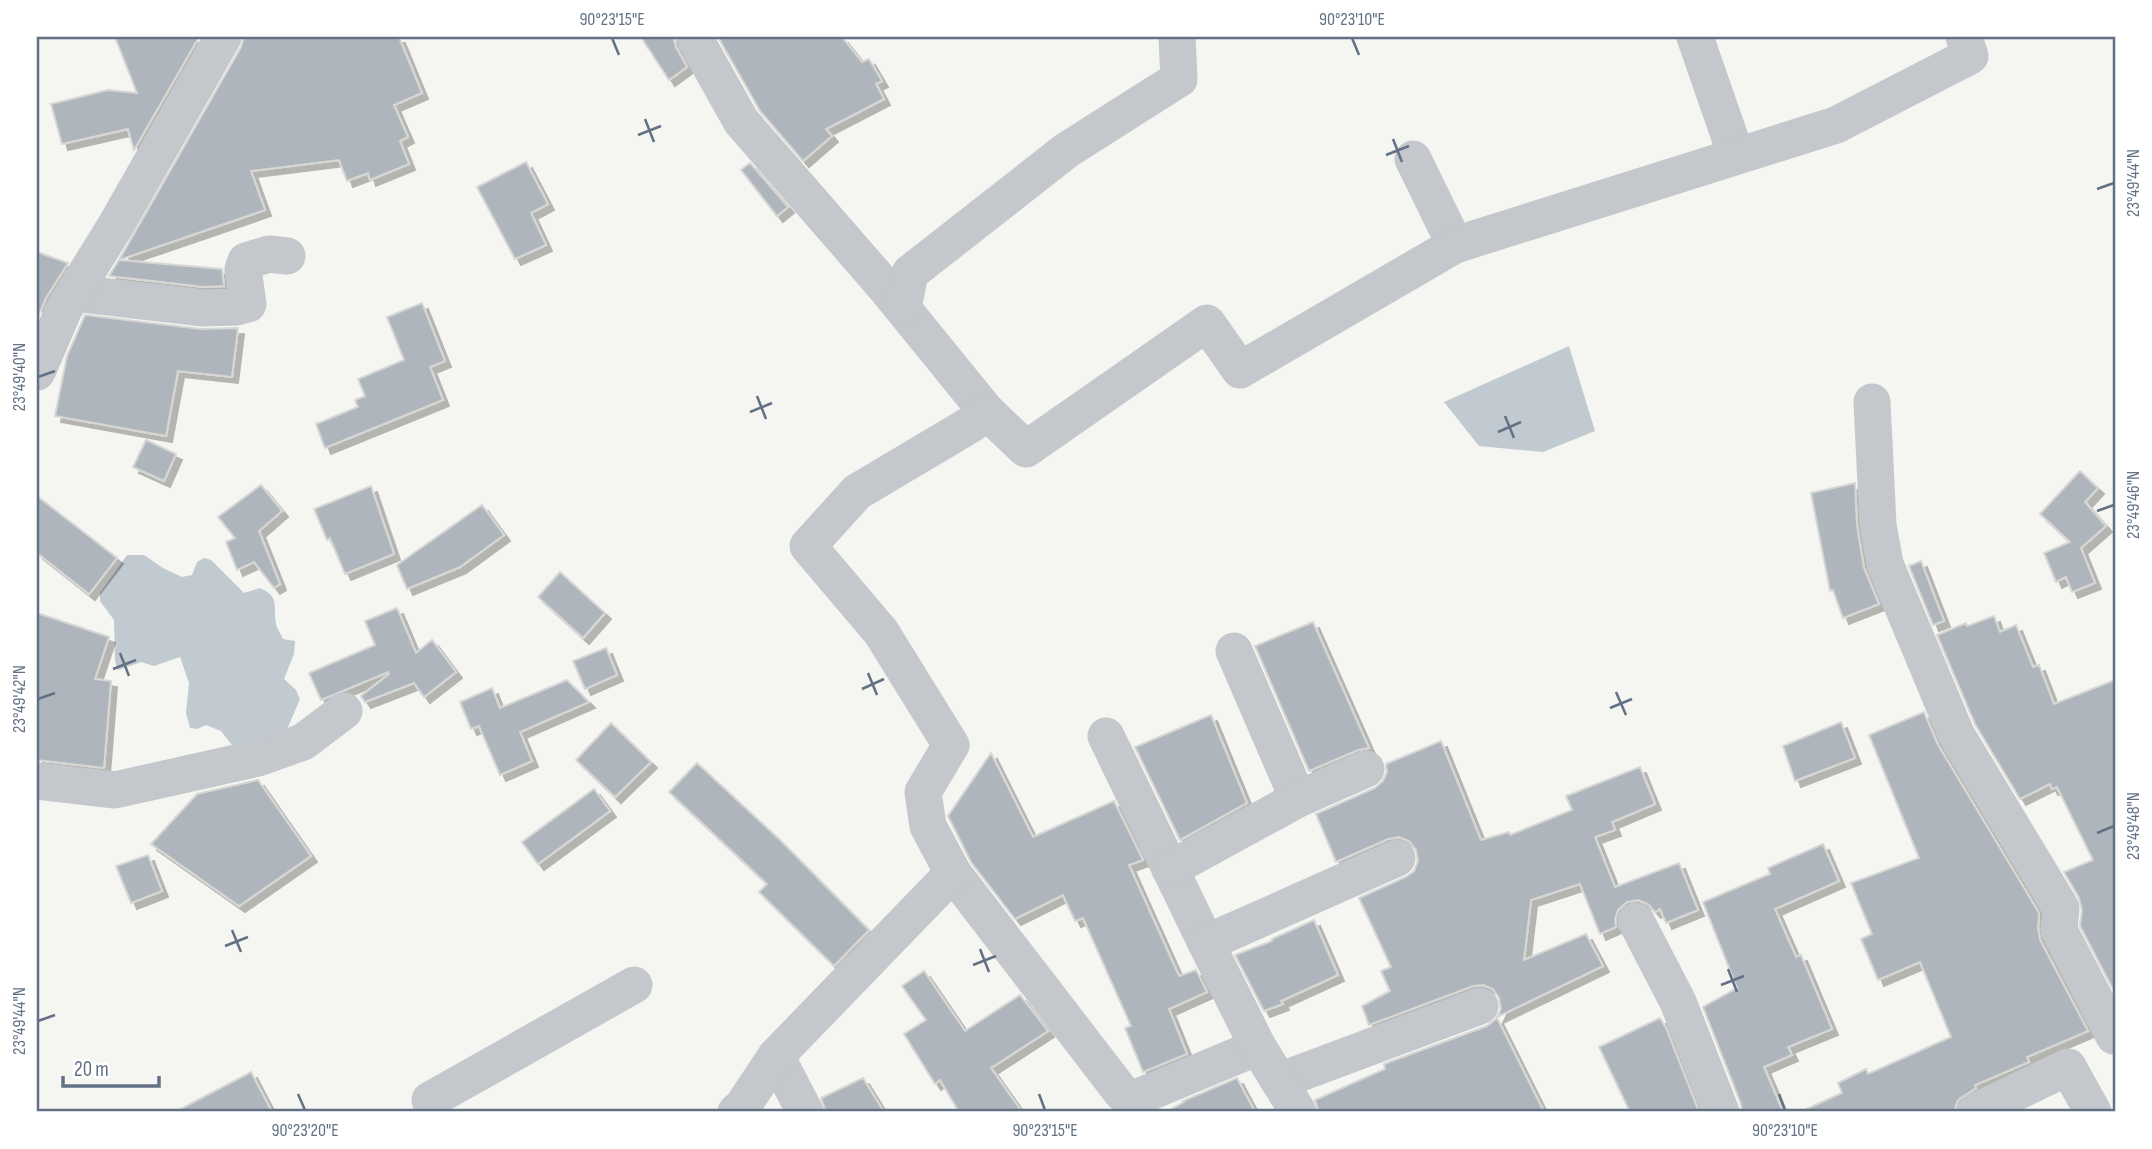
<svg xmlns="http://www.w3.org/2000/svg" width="2152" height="1149" viewBox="0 0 2152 1149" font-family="'Sofia Sans Condensed',sans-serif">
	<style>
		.water { fill: #c0cad0 }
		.building { fill: #afb5bc; stroke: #d6d7d4; stroke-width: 2; filter: url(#shadow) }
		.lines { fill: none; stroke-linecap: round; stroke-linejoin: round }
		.minor { stroke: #c4c7cb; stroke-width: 37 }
		.ticks { fill: none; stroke: #627185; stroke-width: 2.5 }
		.neatline { fill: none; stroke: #627185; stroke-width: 2.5 }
		.ticks-label { font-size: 18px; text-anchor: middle; fill: #627185 }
	</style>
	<defs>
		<filter id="shadow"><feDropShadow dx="6" dy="6" stdDeviation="0" flood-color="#0004"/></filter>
	</defs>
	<rect width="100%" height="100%" fill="#f5f5f1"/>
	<g class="water">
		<path d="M 1569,346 L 1595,431 L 1543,452 L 1479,446 L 1444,402 Z"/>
		<path d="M 127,555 L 144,555 L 163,568 L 182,577 L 192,575 L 197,562 L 204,558 L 211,560 L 244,593 L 260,588 C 280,597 273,605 276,623 C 276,628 281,634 283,639 L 295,641 L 294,654 L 284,679 L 296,690 L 300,699 L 288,727 L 278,739 L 232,745 L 221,731 L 206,725 L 197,729 L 190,728 L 186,713 L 189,683 L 180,657 L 154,666 L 141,662 L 118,670 L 115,661 L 114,620 L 100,601 L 100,593 Z"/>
	</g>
	<g class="building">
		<path d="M 115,37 L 199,37 L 134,150 L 128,129 L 62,144 L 51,104 L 108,90 L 137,93 Z"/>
		<path d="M 244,37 L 399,37 L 422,93 L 394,105 L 408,137 L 400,141 L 409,164 L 370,180 L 368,173 L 347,181 L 339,160 L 251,171 L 265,210 L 119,260 L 241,47 Z"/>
		<path d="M 641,37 L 673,37 L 676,47 L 687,67 L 669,80 Z"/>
		<path d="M 718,37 L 842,37 L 862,62 L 869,59 L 882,81 L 876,84 L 884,99 L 826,129 L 832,136 L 803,161 L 760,111 Z"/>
		<path d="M 526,162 L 548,204 L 531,213 L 546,245 L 515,259 L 477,187 Z"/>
		<path d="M 750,163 L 788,207 L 777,216 L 741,170 Z"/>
		<path d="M 37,252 L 68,263 L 46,298 L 37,319 Z"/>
		<path d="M 119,260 L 222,269 L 224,286 L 204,287 L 109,276 Z"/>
		<path d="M 422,303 L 445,361 L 430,367 L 443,400 L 325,448 L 316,424 L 358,407 L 355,400 L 365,396 L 358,379 L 404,360 L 387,317 Z"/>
		<path d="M 85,315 L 201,329 L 238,328 L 232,377 L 178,371 L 166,436 L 55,416 L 67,356 Z"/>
		<path d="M 146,440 L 176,454 L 164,481 L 133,467 Z"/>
		<path d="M 2080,471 L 2098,488 L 2085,502 L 2106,526 L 2081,548 L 2095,583 L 2072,592 L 2066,577 L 2056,582 L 2044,553 L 2070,542 L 2040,514 Z"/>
		<path d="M 1855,483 L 1857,526 L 1864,568 L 1879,604 L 1843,618 L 1833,590 L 1830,591 L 1811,493 Z"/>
		<path d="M 261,485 L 282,511 L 259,531 L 280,584 L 274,588 L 254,562 L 237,570 L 226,542 L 235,538 L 218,517 Z"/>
		<path d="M 371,486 L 394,554 L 345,574 L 330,538 L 327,540 L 314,509 Z"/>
		<path d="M 37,496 L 117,558 L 89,594 L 37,553 Z"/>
		<path d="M 482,505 L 504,535 L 460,567 L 407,589 L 397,565 Z"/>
		<path d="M 1921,561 L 1944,621 L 1933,625 L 1909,566 Z"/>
		<path d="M 560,572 L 605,613 L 583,638 L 538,597 Z"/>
		<path d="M 397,608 L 416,653 L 432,640 L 456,672 L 424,697 L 414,683 L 365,702 L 361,696 L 389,674 L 388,672 L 321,700 L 309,673 L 375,645 L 365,621 Z"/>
		<path d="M 37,613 L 109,637 L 95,679 L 111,681 L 104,768 L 37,760 Z"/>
		<path d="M 1994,616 L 2000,632 L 2016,625 L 2033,667 L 2039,665 L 2054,704 L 2115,680 L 2115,993 L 2080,926 L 2082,910 L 2079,898 L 2064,872 L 2093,860 L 2057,787 L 2052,789 L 2050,784 L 2020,799 L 1975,724 L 1937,635 L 1966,623 L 1967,626 Z"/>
		<path d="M 1313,622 L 1369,748 L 1358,750 L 1309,771 L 1255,646 Z"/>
		<path d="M 606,648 L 617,675 L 585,689 L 573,661 Z"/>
		<path d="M 567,680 L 589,702 L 520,732 L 532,761 L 500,775 L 479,726 L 471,729 L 460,702 L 492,688 L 500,708 Z"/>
		<path d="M 1924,712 L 1938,745 L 2039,913 L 2038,928 L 2040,940 L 2088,1031 L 2027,1057 L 2029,1062 L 1975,1085 L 1976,1088 L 1958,1100 L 1954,1112 L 1800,1112 L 1842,1093 L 1838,1083 L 1866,1069 L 1868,1074 L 1951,1037 L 1920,962 L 1878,980 L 1861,939 L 1872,934 L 1851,883 L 1919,858 L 1869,735 Z"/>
		<path d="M 1211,715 L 1247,803 L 1180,840 L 1135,747 Z"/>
		<path d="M 1841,722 L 1855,758 L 1795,781 L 1783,746 Z"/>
		<path d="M 611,723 L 651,762 L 615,797 L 576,760 Z"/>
		<path d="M 1441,741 L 1481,840 L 1509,832 L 1510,835 L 1572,810 L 1566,796 L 1640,767 L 1655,804 L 1612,822 L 1615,830 L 1595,837 L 1615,887 L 1679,863 L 1698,910 L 1666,923 L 1660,909 L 1655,912 L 1648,904 L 1638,900 L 1627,902 L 1618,910 L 1615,919 L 1616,927 L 1600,934 L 1580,884 L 1531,900 L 1524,960 L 1586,934 L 1603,966 L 1497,1017 L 1501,1009 L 1499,998 L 1493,989 L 1483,985 L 1473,986 L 1369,1025 L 1362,1006 L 1390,991 L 1381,971 L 1391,967 L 1359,898 L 1406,877 L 1414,871 L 1418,861 L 1416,850 L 1409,841 L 1399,837 L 1388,839 L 1336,862 L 1316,814 L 1375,788 L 1383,781 L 1387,772 L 1386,764 Z"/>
		<path d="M 991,753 L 1033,837 L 1114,801 L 1143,860 L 1129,865 L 1179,976 L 1196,970 L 1207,992 L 1169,1009 L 1187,1054 L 1143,1072 L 1125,1028 L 1131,1026 L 1083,918 L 1075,921 L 1063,895 L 1015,919 L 971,862 L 948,816 Z"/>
		<path d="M 697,763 L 780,840 L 869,930 L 834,966 L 759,892 L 767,884 L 669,792 Z"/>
		<path d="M 258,780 L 311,856 L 239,906 L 151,844 L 197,794 Z"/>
		<path d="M 594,789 L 610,811 L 538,864 L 522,842 Z"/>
		<path d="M 1823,844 L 1839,881 L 1775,909 L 1796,957 L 1801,955 L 1832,1029 L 1788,1047 L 1792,1055 L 1764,1067 L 1783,1112 L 1742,1112 L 1741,1104 L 1703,1007 L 1737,988 L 1703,902 L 1770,874 L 1768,868 Z"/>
		<path d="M 148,855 L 162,891 L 131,903 L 116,866 Z"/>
		<path d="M 1314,920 L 1338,975 L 1281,1001 L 1283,1004 L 1264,1011 L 1235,955 L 1272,941 L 1272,939 Z"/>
		<path d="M 924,971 L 965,1031 L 1020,995 L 1048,1031 L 991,1068 L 1022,1112 L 959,1112 L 940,1080 L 935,1084 L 904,1034 L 926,1020 L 902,986 Z"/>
		<path d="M 1497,1018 L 1544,1112 L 1319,1112 L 1315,1100 L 1385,1069 L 1384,1064 L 1487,1026 Z"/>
		<path d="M 1660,1018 L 1666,1028 L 1699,1112 L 1630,1112 L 1599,1047 Z"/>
		<path d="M 251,1072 L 272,1112 L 175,1112 Z"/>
		<path d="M 863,1078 L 884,1112 L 826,1112 L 821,1098 Z"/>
		<path d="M 1237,1078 L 1255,1112 L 1166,1112 L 1184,1102 L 1183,1101 Z"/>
	</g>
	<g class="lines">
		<g class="minor">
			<path d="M 694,37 L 741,121 L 886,288 L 986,411"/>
			<path d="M 1695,37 L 1736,155"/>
			<path d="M 1413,159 L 1455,245"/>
			<path d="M 74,293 L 203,308 L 237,307 L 248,304 L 243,269 L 246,261 L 269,254 L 287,256"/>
			<path d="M 903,308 L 910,273 L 1067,150 L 1179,79 L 1177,37"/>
			<path d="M 37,372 L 64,309 L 116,225 L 223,37"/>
			<path d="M 1872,402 L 1878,525 L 1885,564 L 1956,734 L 2061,908 L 2059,930 L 2114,1036"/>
			<path d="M 1234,651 L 1298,799"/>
			<path d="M 1106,736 L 1206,943"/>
			<path d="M 37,781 L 115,790 L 258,758 L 303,742 L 344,711"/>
			<path d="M 1170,869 L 1298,799 L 1366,769"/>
			<path d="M 953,873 L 1122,1093 L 1131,1100 L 1258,1047"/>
			<path d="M 1636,921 L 1678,1002 L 1721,1112"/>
			<path d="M 776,1056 L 805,1112"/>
			<path d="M 1279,1081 L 1480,1006"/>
			<path d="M 430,1100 L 634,985"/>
			<path d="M 736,1112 L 742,1107 L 776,1056 L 953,873 L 928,826 L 923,792 L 951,745 L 881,632 L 808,546 L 857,492 L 973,423 L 986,411 L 1026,449 L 1207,323 L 1240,370 L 1455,245 L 1836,125 L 1970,56 L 1964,37"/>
			<path d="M 1298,1112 L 1258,1047 L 1206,943 L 1397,858"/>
			<path d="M 1975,1112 L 2068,1067 L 2093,1112"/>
		</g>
	</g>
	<path class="ticks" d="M 612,38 L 619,55M 1352,38 L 1359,55M 645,119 L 654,142M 638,135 L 661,126M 1393,139 L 1402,162M 1386,155 L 1409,146M 2097,189 L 2114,183M 38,377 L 55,371M 757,396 L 766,419M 750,412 L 772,403M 1505,416 L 1514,438M 1498,432 L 1521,422M 2097,511 L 2114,505M 120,653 L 129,676M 113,669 L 136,660M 868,673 L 877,695M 862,689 L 884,679M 1616,692 L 1626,715M 38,699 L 55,693M 1610,708 L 1632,699M 2097,833 L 2114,826M 232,930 L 241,952M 225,946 L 248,937M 980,949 L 989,972M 973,965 L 996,956M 1728,969 L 1737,992M 1721,985 L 1744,976M 38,1021 L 55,1015M 298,1094 L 305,1110M 1039,1094 L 1045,1110M 1779,1094 L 1785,1110"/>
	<rect width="2152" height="1149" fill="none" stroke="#ffffff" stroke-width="77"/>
	<path d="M63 1076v10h96v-10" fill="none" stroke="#627185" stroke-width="3.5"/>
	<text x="74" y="1076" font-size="21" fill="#627185" stroke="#ffffff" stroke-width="5" paint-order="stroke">20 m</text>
	<rect x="38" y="38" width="2076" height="1072" class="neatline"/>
	<g class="ticks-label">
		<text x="612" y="25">90°23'15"E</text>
		<text x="1352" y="25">90°23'10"E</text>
		<text transform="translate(2133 183) rotate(-90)" y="6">23°49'44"N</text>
		<text transform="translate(19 377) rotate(-90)" y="6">23°49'40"N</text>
		<text transform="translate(2133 505) rotate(-90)" y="6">23°49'46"N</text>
		<text transform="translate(19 699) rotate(-90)" y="6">23°49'42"N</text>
		<text transform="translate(2133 826) rotate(-90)" y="6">23°49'48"N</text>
		<text transform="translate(19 1021) rotate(-90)" y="6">23°49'44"N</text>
		<text x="305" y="1136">90°23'20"E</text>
		<text x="1045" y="1136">90°23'15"E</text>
		<text x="1785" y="1136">90°23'10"E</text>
	</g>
</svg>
